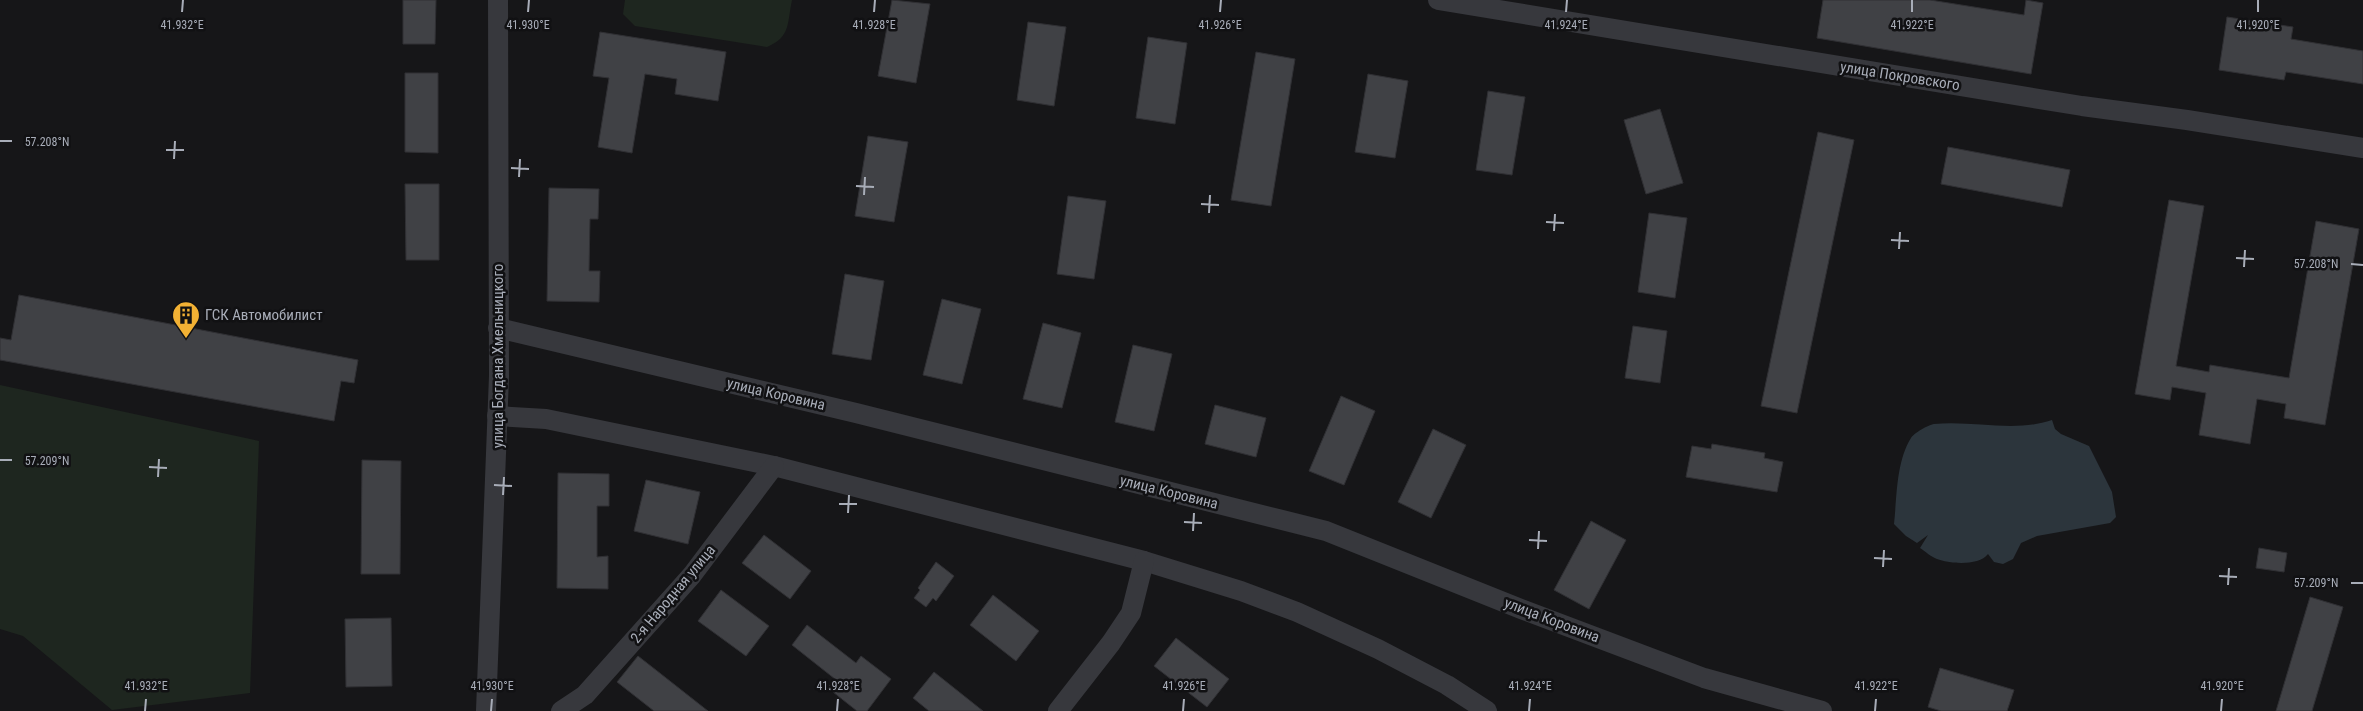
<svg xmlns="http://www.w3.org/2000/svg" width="2363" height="711" viewBox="0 0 2363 711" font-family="'Roboto Condensed',sans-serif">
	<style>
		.green { fill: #1e261f }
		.water { fill: #2c353c }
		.building { fill: #404145; stroke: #303034 }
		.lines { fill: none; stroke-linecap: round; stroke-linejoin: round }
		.minor { stroke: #37383d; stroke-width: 20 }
		.ticks { fill: none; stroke: #a8adb8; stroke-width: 2 }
		.labels { text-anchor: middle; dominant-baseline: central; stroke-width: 5; stroke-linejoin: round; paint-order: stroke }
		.street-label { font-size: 15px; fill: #a8adb8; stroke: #111113 }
		.poi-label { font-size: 15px; fill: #a8adb8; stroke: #111113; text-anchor: start }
		.ticks-label { font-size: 12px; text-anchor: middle; fill: #a8adb8; stroke: #111113; stroke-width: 5; stroke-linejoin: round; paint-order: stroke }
	</style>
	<rect width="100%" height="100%" fill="#161618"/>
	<g class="green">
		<path d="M 625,0 L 792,0 C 787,23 791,37 767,47 L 635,26 L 623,14 Z"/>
		<path d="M 0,385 L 259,441 L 250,693 L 112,710 L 23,636 L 0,629 Z"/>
	</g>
	<path class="water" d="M 2052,420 L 2055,429 L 2061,434 L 2089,446 L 2112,492 L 2116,517 L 2110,523 L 2037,536 L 2021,543 L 2013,559 L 2003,564 L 1994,562 L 1988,554 C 1979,566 1950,564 1937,559 C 1931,557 1925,551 1920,548 L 1928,535 L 1917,543 L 1906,536 L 1894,524 C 1897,497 1896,462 1911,438 C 1914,433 1928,425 1934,424 C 1973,420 2014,433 2052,420 Z"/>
	<g class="building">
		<path d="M 403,0 L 436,0 L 435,44 L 403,44 Z"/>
		<path d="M 892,0 L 930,4 L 916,83 L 878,76 Z"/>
		<path d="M 1823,0 L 1930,0 L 2024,15 L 2026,0 L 2043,3 L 2031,74 L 1817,38 Z"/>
		<path d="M 2227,17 L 2293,27 L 2291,39 L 2363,51 L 2363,84 L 2286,72 L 2284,80 L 2219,70 Z"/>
		<path d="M 1028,22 L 1066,27 L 1054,106 L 1017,100 Z"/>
		<path d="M 600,32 L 726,52 L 718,101 L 675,94 L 677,79 L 645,74 L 632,153 L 598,147 L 609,78 L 593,76 Z"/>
		<path d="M 1148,37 L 1187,43 L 1175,124 L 1136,118 Z"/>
		<path d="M 1256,52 L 1295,59 L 1271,206 L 1231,200 Z"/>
		<path d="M 405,73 L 438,73 L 438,153 L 405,152 Z"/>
		<path d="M 1368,74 L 1408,81 L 1395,158 L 1355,152 Z"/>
		<path d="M 1488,91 L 1525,97 L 1512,175 L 1476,170 Z"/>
		<path d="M 1660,109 L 1683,183 L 1646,194 L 1624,120 Z"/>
		<path d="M 1818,132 L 1854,140 L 1797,413 L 1761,406 Z"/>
		<path d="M 868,136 L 908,142 L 894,222 L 855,216 Z"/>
		<path d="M 1948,147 L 2070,170 L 2062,207 L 1941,184 Z"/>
		<path d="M 405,184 L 439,184 L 439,260 L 406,260 Z"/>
		<path d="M 549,188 L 599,189 L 598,219 L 590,219 L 589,271 L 600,271 L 599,302 L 547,301 Z"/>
		<path d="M 1068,196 L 1106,201 L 1094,279 L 1057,274 Z"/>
		<path d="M 2169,200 L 2204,206 L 2176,366 L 2209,372 L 2210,365 L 2289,378 L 2316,221 L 2359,229 L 2325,425 L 2284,418 L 2286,404 L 2257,399 L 2250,444 L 2199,435 L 2206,393 L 2172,387 L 2170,400 L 2135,394 Z"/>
		<path d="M 1649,213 L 1687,218 L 1675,298 L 1638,292 Z"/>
		<path d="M 845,274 L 884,281 L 871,360 L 832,354 Z"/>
		<path d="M 19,295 L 358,360 L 354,383 L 341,381 L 334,421 L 0,360 L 0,338 L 11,340 Z"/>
		<path d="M 942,299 L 981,309 L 962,384 L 923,375 Z"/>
		<path d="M 1043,323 L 1081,333 L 1062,408 L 1023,399 Z"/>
		<path d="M 1633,326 L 1667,331 L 1660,383 L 1625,378 Z"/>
		<path d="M 1133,345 L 1172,354 L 1154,431 L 1115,422 Z"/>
		<path d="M 1341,396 L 1375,411 L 1344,485 L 1309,471 Z"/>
		<path d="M 1215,405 L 1266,418 L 1256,457 L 1205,444 Z"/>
		<path d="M 1433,429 L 1466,445 L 1431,518 L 1398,502 Z"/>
		<path d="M 1712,444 L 1765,453 L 1764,458 L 1783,462 L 1777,492 L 1686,477 L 1692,446 L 1711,449 Z"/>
		<path d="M 362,460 L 401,461 L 400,574 L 361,574 Z"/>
		<path d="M 558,473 L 609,474 L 609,506 L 597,506 L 597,557 L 608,556 L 608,589 L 557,588 Z"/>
		<path d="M 646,480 L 700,492 L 688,544 L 634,531 Z"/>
		<path d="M 1591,521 L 1626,540 L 1589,609 L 1554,590 Z"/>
		<path d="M 764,535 L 811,571 L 790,599 L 742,563 Z"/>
		<path d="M 2259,548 L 2287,553 L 2284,572 L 2256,568 Z"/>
		<path d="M 936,562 L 954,576 L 936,601 L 933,598 L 926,607 L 914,598 L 920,590 L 918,588 Z"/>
		<path d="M 721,590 L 769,626 L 746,656 L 698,621 Z"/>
		<path d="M 993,595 L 1039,631 L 1016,661 L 970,625 Z"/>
		<path d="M 2310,597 L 2343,607 L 2312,711 L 2276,711 Z"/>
		<path d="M 391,618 L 392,686 L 346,687 L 345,619 Z"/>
		<path d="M 807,625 L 856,663 L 861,656 L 891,679 L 867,711 L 857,711 L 828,688 L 835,679 L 792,645 Z"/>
		<path d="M 1176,638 L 1229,679 L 1207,707 L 1154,666 Z"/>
		<path d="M 638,656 L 661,674 L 708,711 L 654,711 L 617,682 Z"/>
		<path d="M 1940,668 L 2014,690 L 2007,711 L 1941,711 L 1928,707 Z"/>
		<path d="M 934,672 L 983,711 L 929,711 L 913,698 Z"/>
	</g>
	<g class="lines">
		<g class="minor">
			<path d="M 1438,0 L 2082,106 L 2187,120 L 2363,148"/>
			<path d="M 498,328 L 856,413 L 1326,531 L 1521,609 L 1704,678 L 1822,711"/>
			<path d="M 497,416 L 546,419 L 774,466 L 1144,561 L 1241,591 L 1297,612 L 1378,649 L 1447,685 L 1487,711"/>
			<path d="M 486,711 L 499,376 L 498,0"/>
			<path d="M 561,711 L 585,695 L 692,575 L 774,466"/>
			<path d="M 1058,711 L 1111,643 L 1131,613 L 1144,561"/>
		</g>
	</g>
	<path class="ticks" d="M 182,12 L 183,0M 528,12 L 529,0M 874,12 L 875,0M 1220,12 L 1221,0M 1566,12 L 1567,0M 1912,12 L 1912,0M 2258,12 L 2258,0M 0,141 L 12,141M 166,150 L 184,150M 174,159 L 175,141M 511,168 L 529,169M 519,177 L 520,159M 856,186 L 874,187M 864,195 L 865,177M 1201,204 L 1219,205M 1209,213 L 1210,195M 1546,222 L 1564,223M 1554,231 L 1555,214M 1891,240 L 1909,241M 1899,249 L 1900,232M 2236,258 L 2254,259M 2351,264 L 2363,265M 2244,267 L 2245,250M 0,460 L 12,460M 149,467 L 167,468M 158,477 L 159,459M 494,485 L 512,486M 503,495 L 504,477M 839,504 L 857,504M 848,513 L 849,495M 1184,522 L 1202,523M 1193,531 L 1194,513M 1529,540 L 1547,541M 1538,549 L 1539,531M 1874,558 L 1892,559M 1883,567 L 1884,550M 2219,576 L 2237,577M 2351,583 L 2363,583M 2228,585 L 2229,568M 145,711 L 146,699M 491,711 L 492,699M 837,711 L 838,699M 1183,711 L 1184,699M 1529,711 L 1530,699M 1875,711 L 1876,699M 2221,711 L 2222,699"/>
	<defs>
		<g id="building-pin" transform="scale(1.4375)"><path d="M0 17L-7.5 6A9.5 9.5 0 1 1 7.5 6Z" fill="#f2b134" stroke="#111113"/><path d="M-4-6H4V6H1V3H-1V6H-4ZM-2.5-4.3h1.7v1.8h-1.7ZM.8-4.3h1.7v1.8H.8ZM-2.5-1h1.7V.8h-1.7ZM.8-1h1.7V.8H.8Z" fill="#111"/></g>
	</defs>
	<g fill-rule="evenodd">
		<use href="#building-pin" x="186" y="315"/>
	</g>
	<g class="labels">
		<g class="street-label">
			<text transform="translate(1900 76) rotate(9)">улица Покровского</text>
			<text transform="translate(498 356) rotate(-90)">улица Богдана Хмельницкого</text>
			<text transform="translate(776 394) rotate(13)">улица Коровина</text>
			<text transform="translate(1169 492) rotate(14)">улица Коровина</text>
			<text transform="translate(673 594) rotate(-50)">2-я Народная улица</text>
			<text transform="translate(1552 620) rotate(21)">улица Коровина</text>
		</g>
		<g class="poi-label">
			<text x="205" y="315">ГСК Автомобилист</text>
		</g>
	</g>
	<g class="ticks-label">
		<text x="182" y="29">41.932°E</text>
		<text x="528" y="29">41.930°E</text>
		<text x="874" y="29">41.928°E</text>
		<text x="1220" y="29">41.926°E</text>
		<text x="1566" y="29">41.924°E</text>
		<text x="1912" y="29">41.922°E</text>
		<text x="2258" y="29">41.920°E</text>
		<text x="47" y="146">57.208°N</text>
		<text x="2316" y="268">57.208°N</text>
		<text x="47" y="465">57.209°N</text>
		<text x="2316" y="587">57.209°N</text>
		<text x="146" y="690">41.932°E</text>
		<text x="492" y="690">41.930°E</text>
		<text x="838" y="690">41.928°E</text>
		<text x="1184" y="690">41.926°E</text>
		<text x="1530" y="690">41.924°E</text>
		<text x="1876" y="690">41.922°E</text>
		<text x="2222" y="690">41.920°E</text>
	</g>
</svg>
